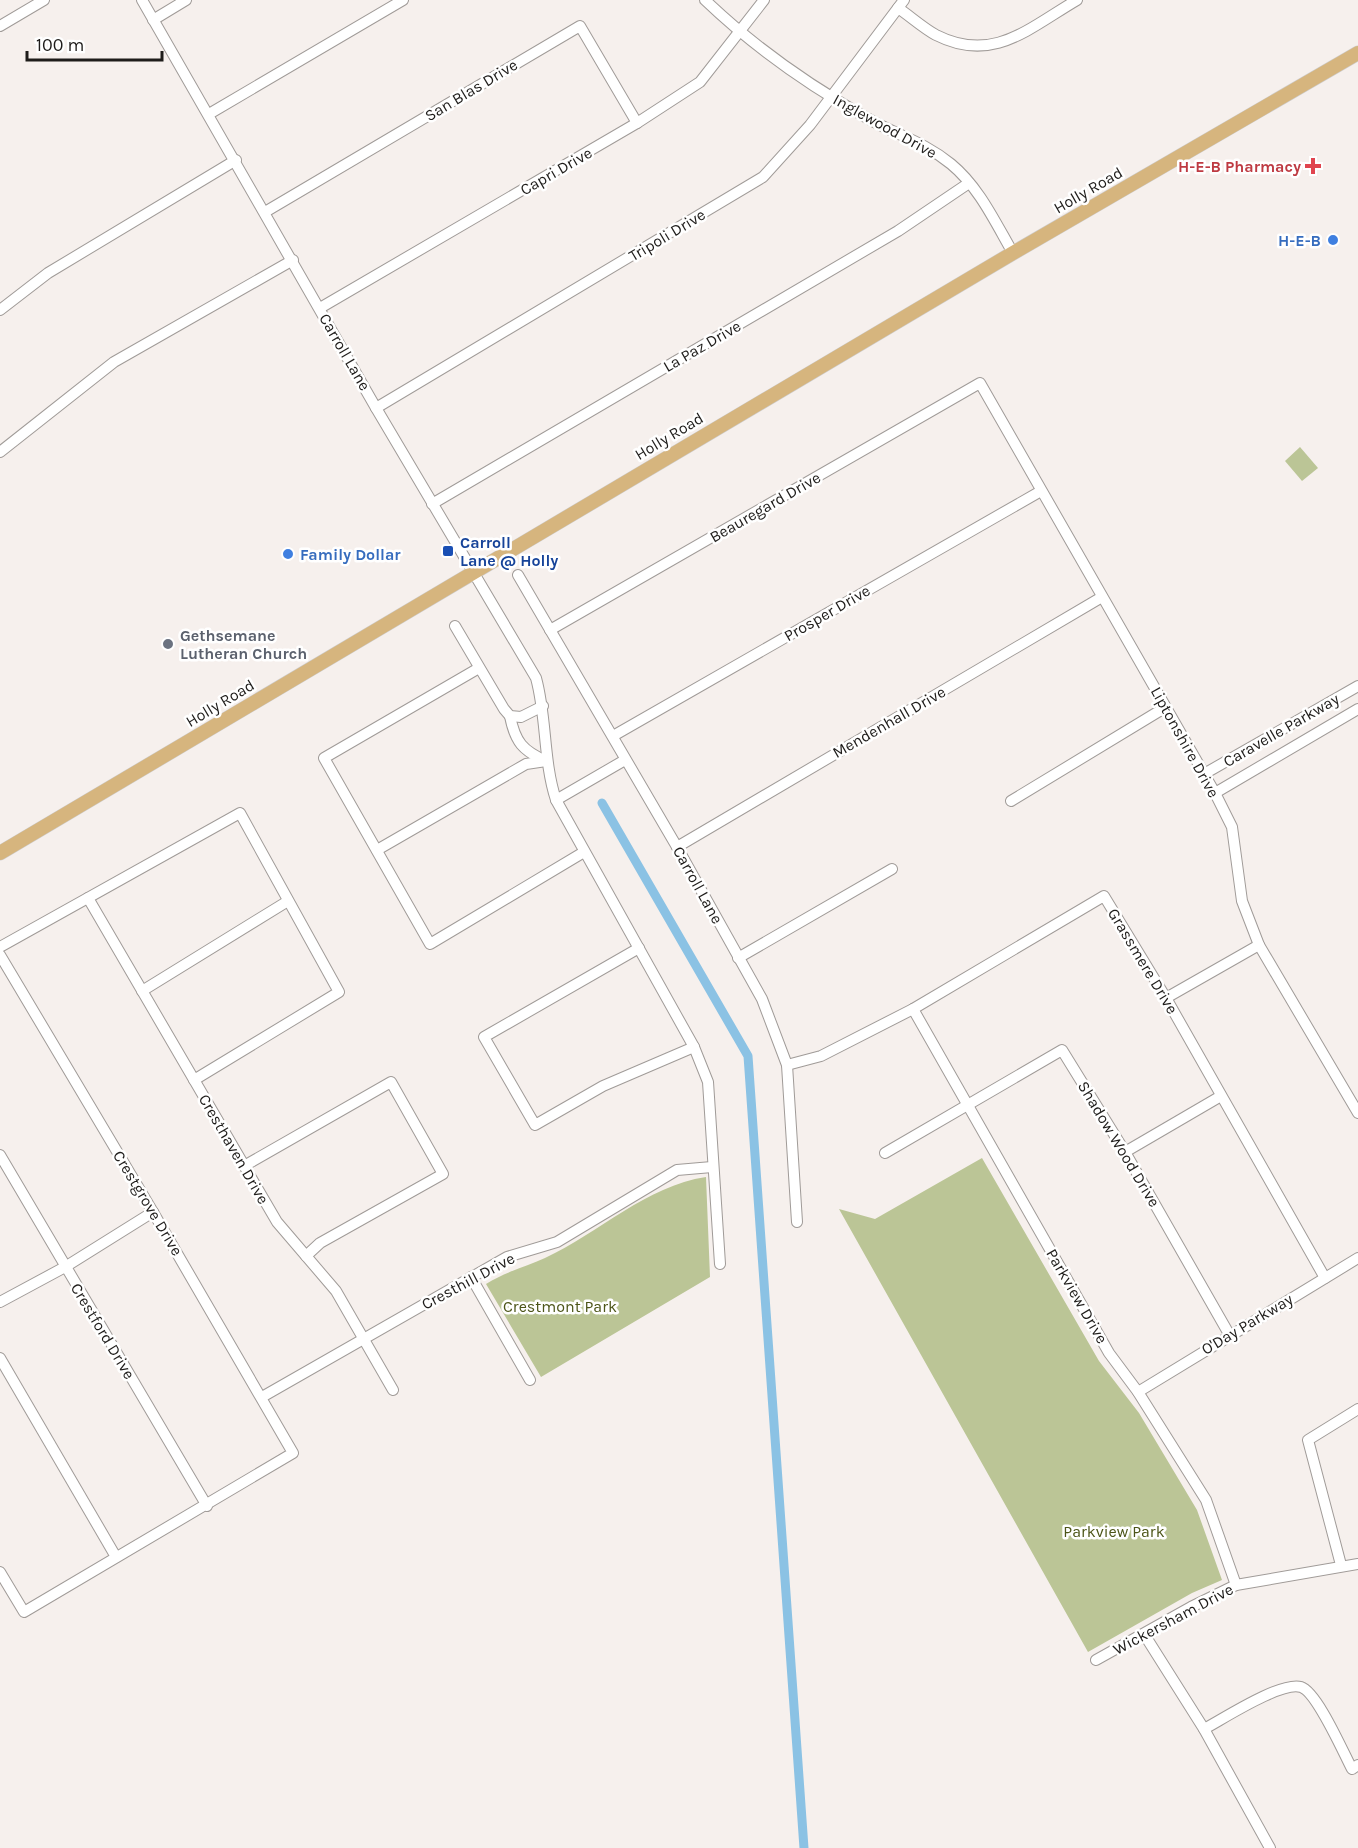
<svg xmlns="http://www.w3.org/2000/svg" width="1358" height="1848" viewBox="0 0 1358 1848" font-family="Karla,sans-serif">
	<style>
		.green { fill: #bbc596 }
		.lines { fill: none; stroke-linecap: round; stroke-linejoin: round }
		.canal { stroke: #8bc2e4; stroke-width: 9 }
		.minor-casing { stroke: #a09b98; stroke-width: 12 }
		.major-casing { stroke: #cecdcd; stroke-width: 15 }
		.minor { stroke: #fff; stroke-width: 10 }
		.major { stroke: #d6b57e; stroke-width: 14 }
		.health-dot { fill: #e0444e; stroke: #fff; stroke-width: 2 }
		.shop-dot { fill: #3f7fe0; stroke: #fff; stroke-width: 2 }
		.transit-dot { fill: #1a4fb4; stroke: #fff; stroke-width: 2 }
		.worship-dot { fill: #6b7280; stroke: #fff; stroke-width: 2 }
		.labels { text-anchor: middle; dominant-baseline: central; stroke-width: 5; stroke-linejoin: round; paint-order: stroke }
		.street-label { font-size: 16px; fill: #1e1c1a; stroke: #fff }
		.health-label { font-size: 16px; font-weight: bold; fill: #be3a42; stroke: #fff; text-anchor: end }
		.shop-label { font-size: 16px; font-weight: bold; fill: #366cbe; stroke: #fff; text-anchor: end }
		.transit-label { font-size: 16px; font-weight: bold; fill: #164399; stroke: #fff; text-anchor: start }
		.worship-label { font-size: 16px; font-weight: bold; fill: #5b616d; stroke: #fff; text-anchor: start }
		.park-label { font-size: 16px; fill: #4c5518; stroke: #fff }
	</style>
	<rect width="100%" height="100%" fill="#f6f0ed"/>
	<g class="green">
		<path d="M 1300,447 L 1318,468 L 1302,481 L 1285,461 Z"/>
		<path d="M 982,1158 L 1099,1361 L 1139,1413 L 1197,1510 L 1222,1580 L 1192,1593 L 1088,1652 L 839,1209 L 875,1219 Z"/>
		<path d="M 706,1177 L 710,1277 L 541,1377 L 486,1284 C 505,1272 525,1267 545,1258 C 599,1233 646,1186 706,1177 Z"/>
	</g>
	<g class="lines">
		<path class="canal" d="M 602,803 L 748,1056 L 804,1848"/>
		<g class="minor-casing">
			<g id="minor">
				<path d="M 142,0 L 376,408 L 536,678 C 547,718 543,760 556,800 L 694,1047 L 708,1082 L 720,1264"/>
				<path d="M 705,0 C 752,45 810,86 867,118 C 896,135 923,141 951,164 C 979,187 995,222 1013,253"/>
				<path d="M 898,8 C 910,16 923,28 936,35 C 993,64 1029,28 1077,0"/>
				<path d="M 153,20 L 186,0"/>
				<path d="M 0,26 L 44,0"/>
				<path d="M 209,114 L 403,0"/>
				<path d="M 265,212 L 580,26 L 637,123"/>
				<path d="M 320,308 L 637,123 L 700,82 L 764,0"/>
				<path d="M 0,310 L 48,273 L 236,160"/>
				<path d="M 376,408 L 763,177 L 810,125 L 904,0"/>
				<path d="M 0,452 L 114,362 L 293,260"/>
				<path d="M 432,504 L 898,231 L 969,183"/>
				<path d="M 518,575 L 677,847 L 762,999 L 787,1065 L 797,1222"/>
				<path d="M 455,626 L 504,709 L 510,716 L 521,717 L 543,706"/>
				<path d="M 550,630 L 980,383 L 1215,793 L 1232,827 L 1242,901 L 1259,945 L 1358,1113"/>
				<path d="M 479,668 L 324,758 L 430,944 L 584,852"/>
				<path d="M 510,716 C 515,742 523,751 546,761"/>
				<path d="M 613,736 L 1041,491"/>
				<path d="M 1204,774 L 1358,686"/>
				<path d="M 1215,793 L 1358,709"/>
				<path d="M 556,800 L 625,760"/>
				<path d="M 1011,801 L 1166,707"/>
				<path d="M 677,847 L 1102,597"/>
				<path d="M 377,850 L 526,764 L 546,761"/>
				<path d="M 88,898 L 277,1222 L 336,1291 L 393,1390"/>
				<path d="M 0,947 L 240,813 L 339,992 L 194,1080"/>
				<path d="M 639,948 L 484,1037 L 535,1125 L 603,1086 L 694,1047"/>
				<path d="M 0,955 L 153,1212 L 293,1453 L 24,1612 L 0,1572"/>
				<path d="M 738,958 L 892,869"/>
				<path d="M 142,991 L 288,901"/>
				<path d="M 1166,998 L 1259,945"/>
				<path d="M 913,1009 L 1109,1353 L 1138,1392 L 1206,1500 L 1236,1585"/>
				<path d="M 787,1065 L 821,1056 L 913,1009 L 1104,896 L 1166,998 L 1325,1278"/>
				<path d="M 1125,1152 L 1221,1096"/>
				<path d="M 885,1153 L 1062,1050 L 1125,1152 L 1229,1334"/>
				<path d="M 0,1155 L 207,1506"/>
				<path d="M 244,1166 L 391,1082 L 443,1174 L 320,1243 L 306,1256"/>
				<path d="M 471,1277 L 530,1380"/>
				<path d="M 0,1302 L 65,1267 L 153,1212"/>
				<path d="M 0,1358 L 116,1557"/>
				<path d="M 1138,1392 L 1358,1258"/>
				<path d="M 262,1397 L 507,1257 L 557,1242 L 677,1170 L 712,1167"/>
				<path d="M 1341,1565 L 1308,1440 L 1358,1409"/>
				<path d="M 1144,1634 L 1204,1729 L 1270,1848"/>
				<path d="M 1096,1660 L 1191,1607 L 1236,1585 L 1358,1564"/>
				<path d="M 1204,1729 C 1223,1719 1281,1681 1301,1687 C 1317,1692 1343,1752 1352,1769 L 1358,1765"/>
			</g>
		</g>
		<g class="major-casing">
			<path id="major" d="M 0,853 L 1013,253 L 1358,53"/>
		</g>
		<use href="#minor" class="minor"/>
		<use href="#major" class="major"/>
	</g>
	<path class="health-dot" d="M1310 157h6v6h6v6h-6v6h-6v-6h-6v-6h6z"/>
	<g class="shop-dot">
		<circle cx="1333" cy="240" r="6"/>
		<circle cx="288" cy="554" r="6"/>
	</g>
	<rect class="transit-dot" x="442" y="545" width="12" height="12" rx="3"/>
	<circle class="worship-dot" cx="168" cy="644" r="6"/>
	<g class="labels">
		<g class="street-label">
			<text transform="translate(471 90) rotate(-31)">San Blas Drive</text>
			<text transform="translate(885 126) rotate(29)">Inglewood Drive</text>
			<text transform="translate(556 171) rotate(-30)">Capri Drive</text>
			<text transform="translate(1088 190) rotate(-30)">Holly Road</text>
			<text transform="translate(667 235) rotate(-31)">Tripoli Drive</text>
			<text transform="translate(702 346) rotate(-30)">La Paz Drive</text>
			<text transform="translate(345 352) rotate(60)">Carroll Lane</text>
			<text transform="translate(669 436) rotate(-31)">Holly Road</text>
			<text transform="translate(765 507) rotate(-30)">Beauregard Drive</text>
			<text transform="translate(827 613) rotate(-30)">Prosper Drive</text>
			<text transform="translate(220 703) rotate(-31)">Holly Road</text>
			<text transform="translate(889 722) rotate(-30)">Mendenhall Drive</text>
			<text transform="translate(1281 730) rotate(-30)">Caravelle Parkway</text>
			<text transform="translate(1185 742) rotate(61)">Liptonshire Drive</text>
			<text transform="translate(698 885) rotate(61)">Carroll Lane</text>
			<text transform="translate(1143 961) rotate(59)">Grassmere Drive</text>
			<text transform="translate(1119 1144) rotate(59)">Shadow Wood Drive</text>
			<text transform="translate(234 1149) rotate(60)">Cresthaven Drive</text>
			<text transform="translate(148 1203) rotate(59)">Crestgrove Drive</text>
			<text transform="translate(468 1281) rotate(-28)">Cresthill Drive</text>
			<text transform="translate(1077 1296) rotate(60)">Parkview Drive</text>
			<text transform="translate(1247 1324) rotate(-31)">O'Day Parkway</text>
			<text transform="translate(103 1331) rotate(59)">Crestford Drive</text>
			<text transform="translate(1173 1619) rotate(-28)">Wickersham Drive</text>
		</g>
		<g class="health-label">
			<text x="1301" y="166">H-E-B Pharmacy</text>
		</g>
		<g class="shop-label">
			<text x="1321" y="240">H-E-B</text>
			<text x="300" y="554" text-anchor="start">Family Dollar</text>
		</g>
		<g class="transit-label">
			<text x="460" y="542">Carroll<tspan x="460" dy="18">Lane @ Holly</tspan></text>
		</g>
		<g class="worship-label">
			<text x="180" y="635">Gethsemane<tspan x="180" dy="18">Lutheran Church</tspan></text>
		</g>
		<g class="park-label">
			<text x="560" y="1306">Crestmont Park</text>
			<text x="1114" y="1531">Parkview Park</text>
		</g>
	</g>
	<path d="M27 51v9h135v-9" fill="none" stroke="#1e1c1a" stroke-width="3"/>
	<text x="36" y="51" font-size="18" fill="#1e1c1a" stroke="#ffffff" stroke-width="4.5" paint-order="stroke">100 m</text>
</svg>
